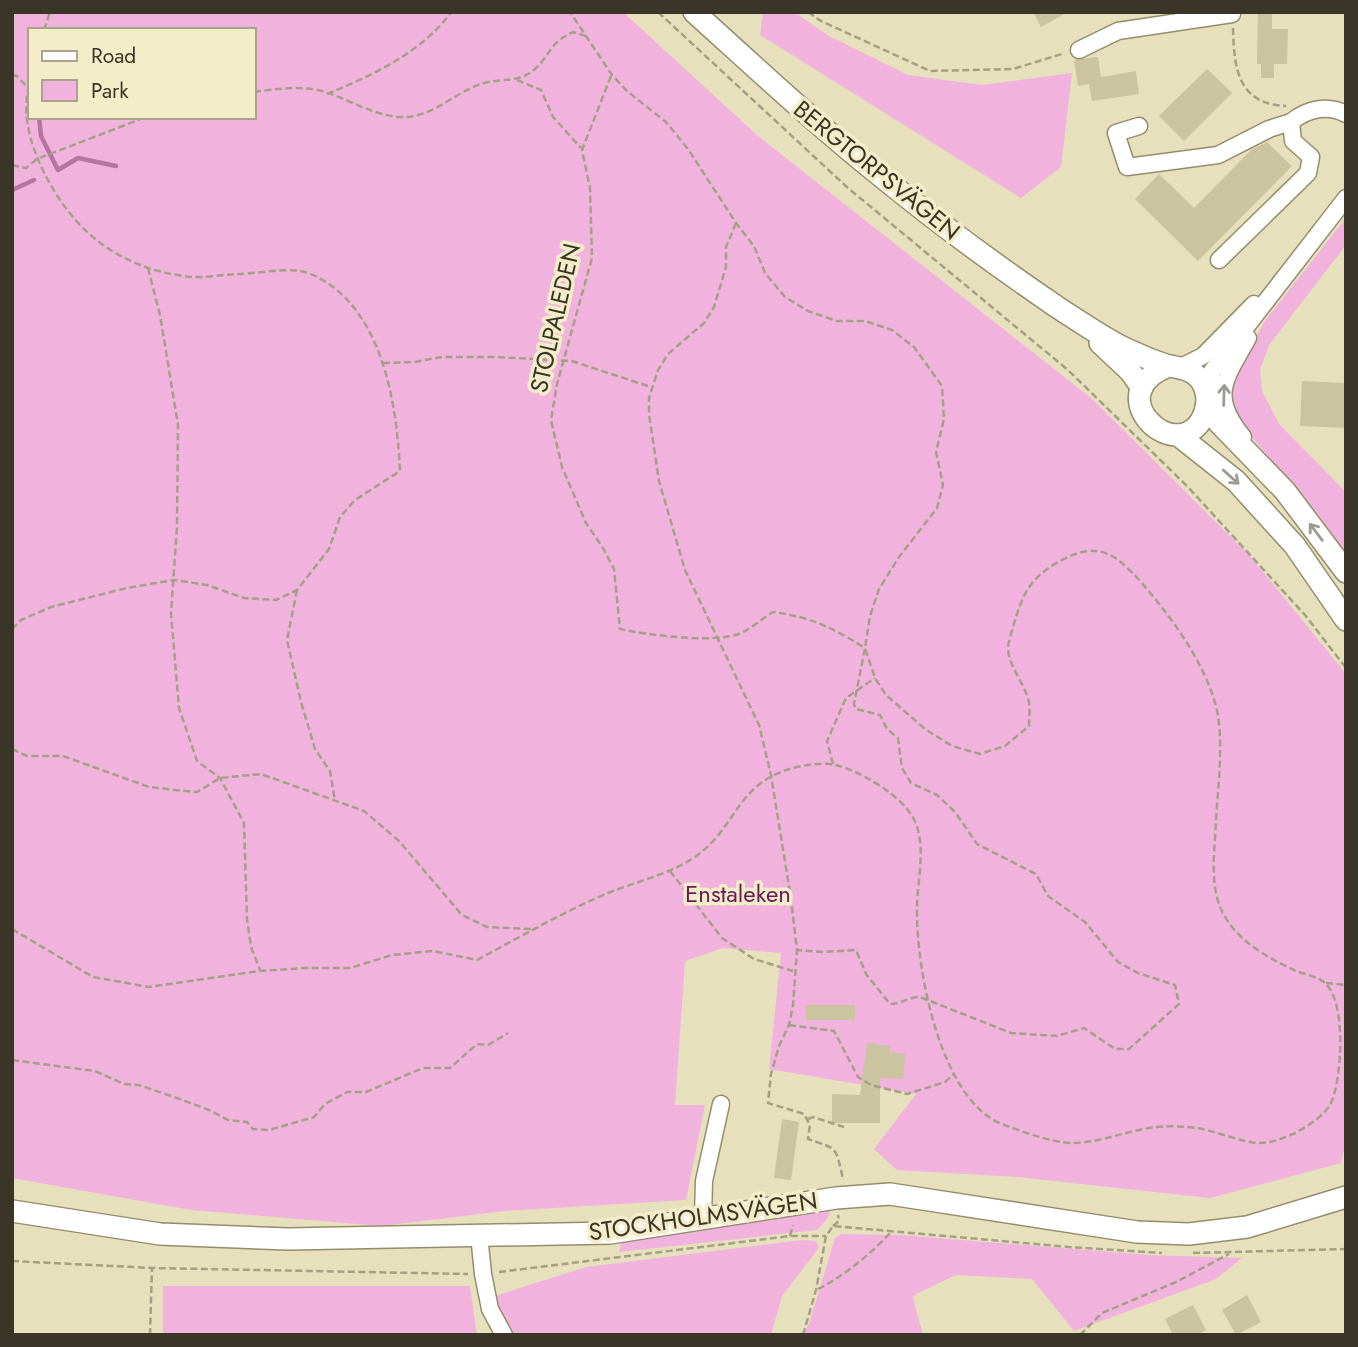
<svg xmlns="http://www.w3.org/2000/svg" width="1358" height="1347" viewBox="0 0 1358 1347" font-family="Jost,sans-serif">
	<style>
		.green { fill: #f1b3de; fill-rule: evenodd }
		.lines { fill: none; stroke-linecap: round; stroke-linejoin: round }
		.stream { stroke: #b774a3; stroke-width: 4.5 }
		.building { fill: #cac4a1 }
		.minor-casing { stroke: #938d6c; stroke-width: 19 }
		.major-casing { stroke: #938d6c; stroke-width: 24 }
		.path { stroke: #a5a085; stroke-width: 2.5; stroke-dasharray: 7 3.5; stroke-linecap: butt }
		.minor { stroke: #fff; stroke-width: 16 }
		.major { stroke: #fff; stroke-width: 21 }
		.oneway { stroke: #9c9a94 }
		.labels { text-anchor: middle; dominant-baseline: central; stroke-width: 7; stroke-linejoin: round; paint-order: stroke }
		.street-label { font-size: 24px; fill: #393628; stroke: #f3edc9 }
		.park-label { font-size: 24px; fill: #6b1959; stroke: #f3edc9 }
	</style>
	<rect width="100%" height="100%" fill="#e6e0bd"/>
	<g class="green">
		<path d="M 12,12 L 623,12 L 758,136 L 1091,398 L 1250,556 L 1346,674 L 1346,1141 L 1341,1163 L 1210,1198 L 1017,1177 L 897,1170 L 874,1149 L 916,1094 L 769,1069 L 781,953 L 723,948 L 685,961 L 675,1105 L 705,1105 L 686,1200 L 505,1211 L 381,1226 L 191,1210 L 12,1178 ZM 30,30 L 254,30 L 254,117 L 30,117 Z"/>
		<path d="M 763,12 L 794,12 L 829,36 L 908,75 L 982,85 L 1072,73 L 1061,167 L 1021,198 L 760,35 Z"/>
		<path d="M 1346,218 L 1346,245 L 1269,345 L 1260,370 L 1262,391 L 1279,424 L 1346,492 L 1346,554 L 1235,416 L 1229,389 L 1264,322 Z"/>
		<path d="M 832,1207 L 827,1219 L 817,1230 L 619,1252 L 622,1240 Z"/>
		<path d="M 841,1234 L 901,1235 L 1149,1255 L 1242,1258 L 1216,1279 L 1074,1331 L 1032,1279 L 956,1275 L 916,1294 L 913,1298 L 923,1335 L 801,1335 L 809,1324 L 835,1238 Z"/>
		<path d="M 802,1240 L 816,1241 L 819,1248 L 782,1296 L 771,1335 L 513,1335 L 502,1317 L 495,1296 L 586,1267 Z"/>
		<path d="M 163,1286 L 470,1286 L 477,1335 L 163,1335 Z"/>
	</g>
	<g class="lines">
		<g class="stream">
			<path d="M 39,117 L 41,136 L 58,170 L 78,158 L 116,166"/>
			<path d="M 12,190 L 34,180"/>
		</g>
	</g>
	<g class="building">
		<path d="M 1033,12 L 1068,12 L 1041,27 Z"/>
		<path d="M 1258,12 L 1272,12 L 1272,29 L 1288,29 L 1287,64 L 1274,64 L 1274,78 L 1261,78 L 1261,64 L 1257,64 Z"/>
		<path d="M 1098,57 L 1101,77 L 1136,71 L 1139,94 L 1092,101 L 1089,84 L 1078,86 L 1074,60 Z"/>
		<path d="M 1207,69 L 1232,93 L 1184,141 L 1159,116 Z"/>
		<path d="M 1267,142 L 1292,166 L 1198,261 L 1135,199 L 1159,174 L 1194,208 L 1251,150 Z"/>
		<path d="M 1302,381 L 1346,383 L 1346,428 L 1300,426 Z"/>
		<rect x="806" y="1005" width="49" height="15"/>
		<path d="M 867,1043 L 890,1046 L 889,1052 L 905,1054 L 903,1079 L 880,1078 L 880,1123 L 832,1123 L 832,1094 L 860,1095 Z"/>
		<path d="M 782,1119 L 799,1122 L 791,1180 L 774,1178 Z"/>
		<path d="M 1247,1295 L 1261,1322 L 1236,1335 L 1222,1310 Z"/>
		<path d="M 1193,1305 L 1206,1330 L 1197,1335 L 1173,1335 L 1165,1319 Z"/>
	</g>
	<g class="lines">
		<g class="minor-casing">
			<g id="minor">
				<path d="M 1079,50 L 1118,31 L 1232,14 L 1232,12"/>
				<path d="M 1139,126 L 1116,133 L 1127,167 L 1218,155 L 1269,129 L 1291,122"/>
				<path d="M 1219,260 L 1308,173 L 1311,157 L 1293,141 L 1291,122 C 1307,109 1327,104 1346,114"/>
				<path d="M 1181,367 L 1203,356 L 1254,304"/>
				<path d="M 1207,396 L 1212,371 L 1346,198"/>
				<path d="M 1243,437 C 1209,395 1225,380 1248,338"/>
				<path d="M 703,1217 L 704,1181 L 721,1104"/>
				<path d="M 479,1235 L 483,1274 L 490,1309 L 504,1335"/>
			</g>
		</g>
		<g class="major-casing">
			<g id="major">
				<path d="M 694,12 C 756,68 817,125 882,177 C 938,223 997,266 1057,307 C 1077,320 1099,335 1120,346 C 1135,353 1154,362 1170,366 C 1180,368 1190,369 1198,377 C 1216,396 1205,432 1179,435 C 1156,436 1133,411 1141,389 C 1146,377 1158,370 1169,366"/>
				<path d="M 1100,343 L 1130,371 L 1142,388"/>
				<path d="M 1206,407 L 1219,423 L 1285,491 L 1346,572"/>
				<path d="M 1178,435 L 1236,481 L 1295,546 L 1346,620"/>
				<path d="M 12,1211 L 160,1234 L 288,1239 L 610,1233 L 836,1198 L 890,1194 L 1137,1232 L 1189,1234 L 1247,1227 L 1346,1197"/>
			</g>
		</g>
		<g class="path">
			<path d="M 658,12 L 848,188 L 1068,370 L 1188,487 L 1305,615 L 1346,668"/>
			<path d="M 808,12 L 821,21 L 930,71 L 1013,69 L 1065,53"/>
			<path d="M 1233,28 C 1234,69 1238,104 1286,106"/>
			<path d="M 44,30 L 50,12"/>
			<path d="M 12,75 L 17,76 L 28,88"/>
			<path d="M 611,76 L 582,150 L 590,188 L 592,258 L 557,384 L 551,420 L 562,467 L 586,523 L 603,548 L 614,569 L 620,629 C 647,635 717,644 741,633 C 752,628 763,618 773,612 C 811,617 833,628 865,648 L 854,704 L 856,709 L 880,715 L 887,729 L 898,738 L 902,768 L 911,783 L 937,795 L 955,812 L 977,844 L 1036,874 L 1048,896 L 1085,922 L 1118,962 L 1138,973 L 1175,985 L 1179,1004 L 1129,1049 L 1115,1049 L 1084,1028 L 1057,1036 L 1011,1033 L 920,997 C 909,997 898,1005 890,1004 L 866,974 L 856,950 L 823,952 L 797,950"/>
			<path d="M 517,80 L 541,90 L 553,117 L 581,148"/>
			<path d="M 254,92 C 276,89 296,86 318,90 C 346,97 370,115 400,117 C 433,119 455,91 484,83 C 503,78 519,83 535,69 C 552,53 548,44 573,32 L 589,37"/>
			<path d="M 327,94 C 371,76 423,52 451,12"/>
			<path d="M 12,165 L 26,168 L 37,159 L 146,117"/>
			<path d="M 736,223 L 726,247 L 726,267 L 714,307 L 704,323 L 668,354 L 658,370 L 649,398 L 649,414 L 659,481 L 685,570 L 759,725 L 771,775 L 791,899 L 797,950 L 793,1005 L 789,1025 L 779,1046 L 771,1074 L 768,1103 L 804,1114 L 810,1125 L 808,1139 C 839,1150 835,1145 843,1179"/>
			<path d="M 148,268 L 160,315 L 178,425 L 177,527 L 171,613 L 179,708 L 197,761 L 220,778 L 244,823 L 247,919 L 251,947 L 260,970"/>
			<path d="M 383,363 L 414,362 L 442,357 L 496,357 L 572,361 L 651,387"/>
			<path d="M 297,590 L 287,640 L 301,702 L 315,749 L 330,771 L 335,801"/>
			<path d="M 12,629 L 21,620 L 51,607 L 127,588 L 174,580 L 207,585 L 244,598 L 276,600 L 297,590 L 329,549 L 340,517 L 355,500 L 400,471 C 397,410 386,332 337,290 C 327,282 313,273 300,271 C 282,268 255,274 236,274 C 219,275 200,279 183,276 C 122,267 79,236 49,182 C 32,150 20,118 30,81"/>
			<path d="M 12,749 L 27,756 L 63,756 L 149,787 L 175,790 L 197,792 L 220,778 L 261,774 L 364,811 L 399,841 L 462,915 L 487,927 L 532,929"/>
			<path d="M 833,764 L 827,741 L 846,698 L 875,678"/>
			<path d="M 670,871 L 722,938 L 754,959 L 793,971"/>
			<path d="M 12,929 L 93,977 L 149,987 L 260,971 L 305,968 L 350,968 L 392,955 L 433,951 L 477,960 C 520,937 563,912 608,893 C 637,881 668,875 695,857 C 737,828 735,784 793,768 C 805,765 822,762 835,765 C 859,770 900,795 912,816 C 928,842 917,880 917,909 C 916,968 940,1100 1002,1124 C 1023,1132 1050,1142 1072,1143 C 1097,1143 1121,1133 1144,1129 C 1162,1125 1179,1126 1197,1128 C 1216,1131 1241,1142 1258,1143 C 1280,1144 1318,1124 1330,1105 C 1337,1092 1339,1068 1340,1053 C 1341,1035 1340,996 1325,983 C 1319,977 1304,974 1296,971 C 1266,957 1231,938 1219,904 C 1210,879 1215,847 1216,821 C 1218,787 1223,749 1218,716 C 1210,669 1171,616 1140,581 C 1114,552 1097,541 1060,561 C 1028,579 1023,594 1013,627 C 1012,630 1008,644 1008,647 C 1008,664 1021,679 1027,695 C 1031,705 1029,716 1029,726 L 1005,746 L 980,754 L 952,746 L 925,729 L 886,695 L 875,678 L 865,648 L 870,616 L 879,589 L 899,557 L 937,508 L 943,485 L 936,452 L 944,419 L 942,386 L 914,347 L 892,330 L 865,321 L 837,321 L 808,311 L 785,297 L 765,273 L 754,246 L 736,223 L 688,149 L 666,122 L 627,91 L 612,75 L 570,12"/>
			<path d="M 1326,983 L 1346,985"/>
			<path d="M 789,1025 L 834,1031 L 858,1077 L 871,1085 L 907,1094 L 945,1082 L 954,1074"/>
			<path d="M 12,1060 L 95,1071 L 124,1084 L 139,1085 L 177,1098 L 209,1110 L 228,1120 L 247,1122 L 253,1129 L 269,1130 L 314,1117 L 325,1104 L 347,1092 L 366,1092 L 423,1068 L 450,1068 L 477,1044 L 488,1045 L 508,1033"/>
			<path d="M 808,1119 L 813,1117 L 844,1127"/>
			<path d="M 833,1226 L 839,1221 L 838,1215"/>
			<path d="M 790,1236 L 793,1225"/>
			<path d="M 1193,1253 L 1346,1249"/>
			<path d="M 12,1261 L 152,1268 L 468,1274"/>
			<path d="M 499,1272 L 790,1236 L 826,1236"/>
			<path d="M 818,1289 C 844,1276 872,1253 892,1231"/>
			<path d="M 150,1335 L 152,1268"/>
			<path d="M 803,1335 L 816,1290 L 826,1236 L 833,1226 L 1069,1247 L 1162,1253"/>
			<path d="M 1080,1335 L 1102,1313 L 1176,1282 L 1229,1254"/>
		</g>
		<use href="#minor" class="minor"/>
		<use href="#major" class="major"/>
	</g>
	<defs><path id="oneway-shaft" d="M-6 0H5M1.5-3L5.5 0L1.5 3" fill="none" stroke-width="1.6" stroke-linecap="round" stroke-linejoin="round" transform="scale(1.75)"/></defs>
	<g class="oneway">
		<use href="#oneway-shaft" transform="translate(1224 395) rotate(-88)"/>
		<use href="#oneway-shaft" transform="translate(1231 477) rotate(42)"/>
		<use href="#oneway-shaft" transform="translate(1316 532) rotate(-127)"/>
	</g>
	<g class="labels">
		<g class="street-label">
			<text transform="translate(877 170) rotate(39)">BERGTORPSVÄGEN</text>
			<text transform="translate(555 318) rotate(-77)">STOLPALEDEN</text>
			<text transform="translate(703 1216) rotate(-8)">STOCKHOLMSVÄGEN</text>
		</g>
		<g class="park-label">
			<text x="738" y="893">Enstaleken</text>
		</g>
	</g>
	<rect width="1358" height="1347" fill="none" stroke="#393628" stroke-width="28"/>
	<rect x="28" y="28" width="228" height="91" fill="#f3edc9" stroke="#a9a489" stroke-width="2"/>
	<rect x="42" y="51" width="35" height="10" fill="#ffffff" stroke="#a9a489" stroke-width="2"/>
	<text x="91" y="63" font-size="21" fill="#393628">Road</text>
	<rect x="42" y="80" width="35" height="21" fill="#f1b3de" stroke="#a9a489" stroke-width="2"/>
	<text x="91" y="98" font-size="21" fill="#393628">Park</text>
</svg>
